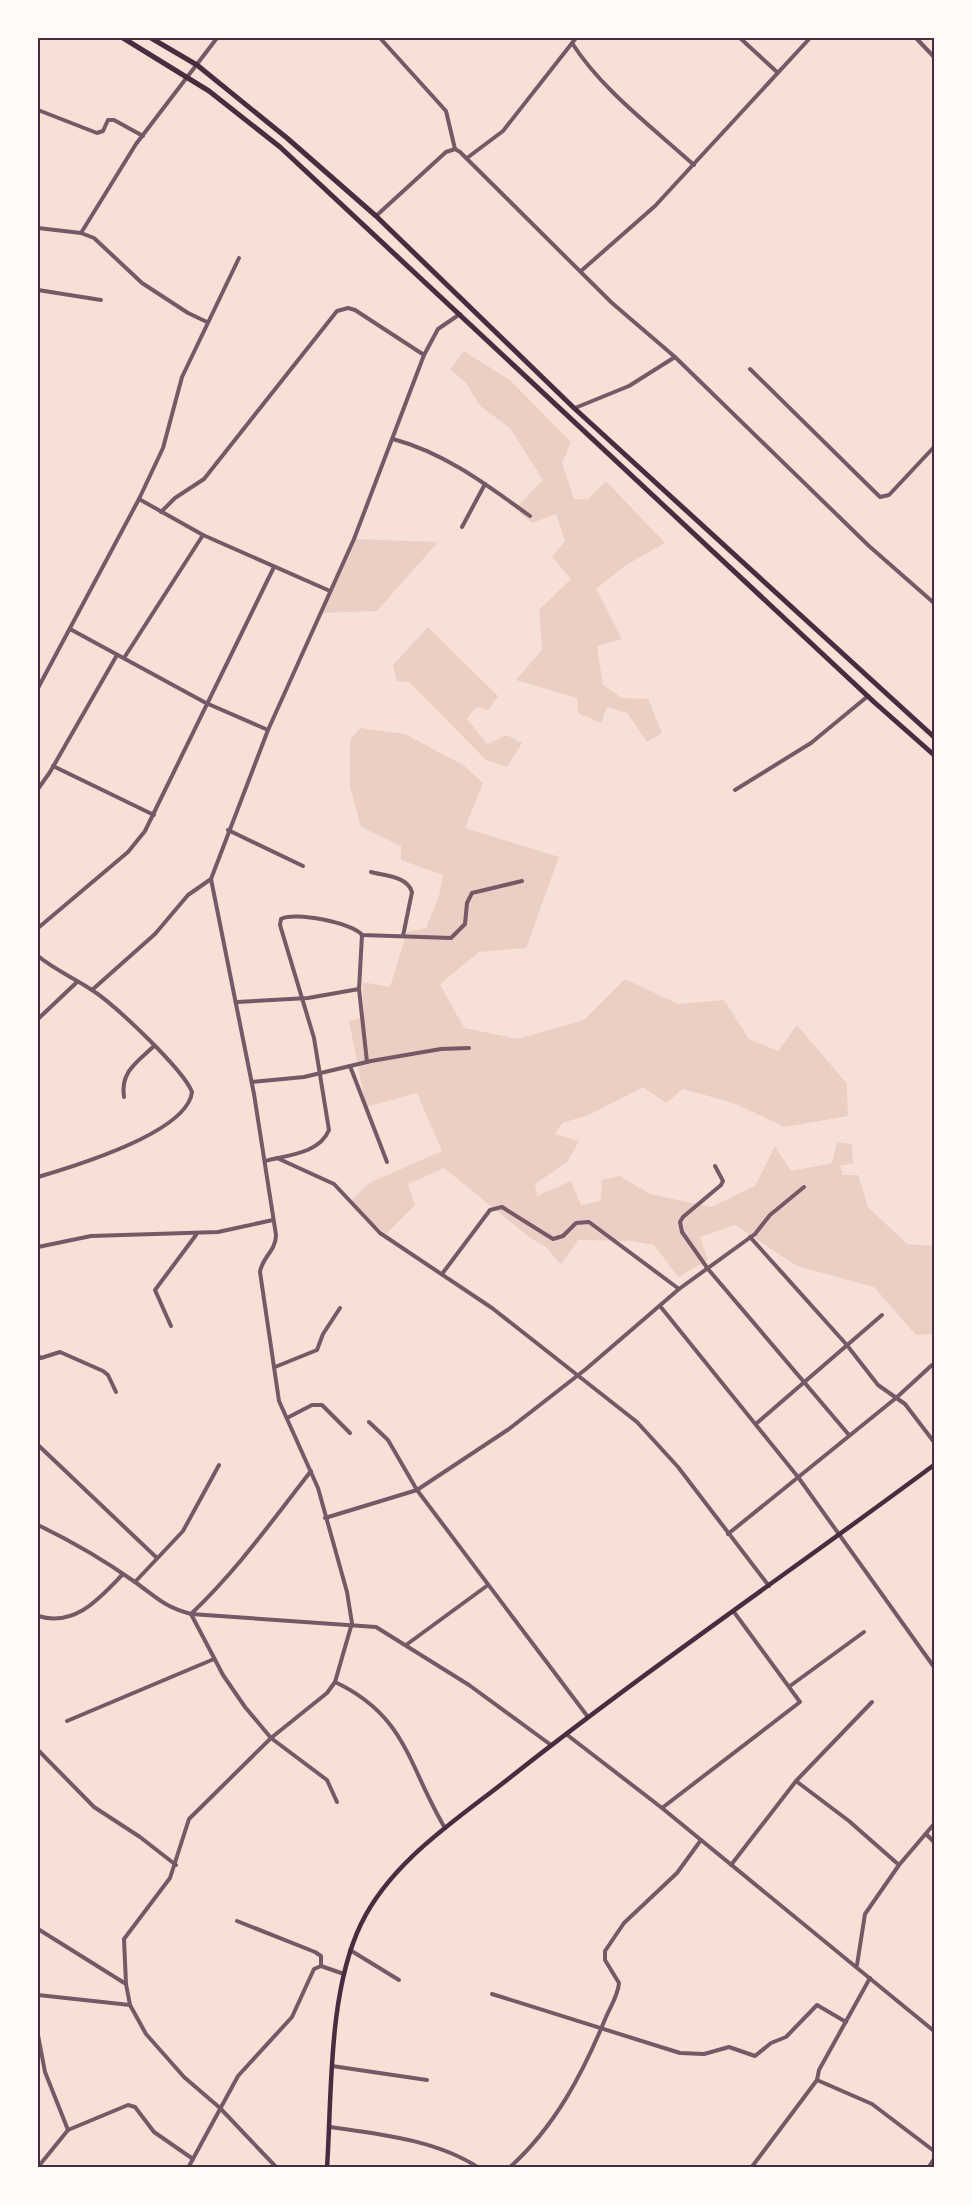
<svg xmlns="http://www.w3.org/2000/svg" width="972" height="2205" viewBox="0 0 972 2205" font-family="'Space Grotesk',sans-serif">
	<style>
		.green { fill: #ebcfc5 }
		.lines { fill: none; stroke-linecap: round; stroke-linejoin: round }
		.minor { stroke: #755966; stroke-width: 4 }
		.secondary { stroke: #4a2c40; stroke-width: 4.5 }
		.primary { stroke: #4a2c40; stroke-width: 5 }
		.neatline { fill: none; stroke: #4a2c40; stroke-width: 2 }
	</style>
	<rect width="100%" height="100%" fill="#f7e1d7"/>
	<g class="green">
		<path d="M 464,351 L 511,381 L 571,442 L 562,463 L 574,499 L 588,499 L 606,481 L 665,543 L 626,565 L 596,589 L 622,639 L 597,646 L 603,685 L 622,698 L 648,699 L 662,733 L 647,742 L 627,713 L 607,707 L 601,723 L 578,713 L 577,698 L 516,680 L 542,650 L 539,610 L 571,579 L 552,557 L 565,541 L 556,514 L 532,523 L 515,509 L 543,480 L 510,428 L 480,406 L 467,384 L 450,369 Z"/>
		<path d="M 354,539 L 438,542 L 377,611 L 321,613 Z"/>
		<path d="M 428,627 L 498,696 L 488,710 L 476,707 L 467,719 L 487,744 L 507,735 L 522,743 L 507,767 L 486,760 L 409,682 L 397,681 L 393,665 Z"/>
		<path d="M 360,728 L 405,734 L 463,765 L 483,783 L 465,828 L 559,857 L 526,948 L 479,952 L 440,984 L 464,1028 L 518,1039 L 584,1020 L 625,979 L 678,1004 L 724,1000 L 749,1039 L 778,1051 L 797,1025 L 847,1084 L 848,1116 L 785,1127 L 733,1103 L 683,1089 L 666,1103 L 643,1087 L 589,1115 L 562,1123 L 555,1134 L 579,1141 L 567,1162 L 535,1184 L 537,1196 L 571,1181 L 581,1205 L 601,1201 L 602,1180 L 620,1176 L 650,1194 L 711,1207 L 755,1186 L 775,1146 L 791,1171 L 832,1163 L 837,1142 L 852,1144 L 853,1163 L 840,1166 L 843,1175 L 858,1175 L 868,1207 L 907,1244 L 934,1246 L 934,1334 L 916,1335 L 874,1287 L 797,1266 L 735,1225 L 700,1237 L 708,1260 L 678,1277 L 654,1245 L 630,1241 L 578,1240 L 561,1265 L 546,1247 L 529,1237 L 444,1168 L 408,1184 L 415,1205 L 386,1234 L 349,1203 L 369,1183 L 442,1151 L 417,1093 L 366,1107 L 349,1021 L 364,1017 L 362,982 L 390,987 L 407,932 L 426,928 L 439,896 L 443,875 L 401,860 L 401,846 L 361,827 L 350,787 L 350,740 Z"/>
	</g>
	<g class="lines">
		<g class="minor">
			<path d="M 380,38 L 446,111 L 455,149"/>
			<path d="M 740,38 L 777,72"/>
			<path d="M 916,38 L 934,57"/>
			<path d="M 572,43 C 602,90 652,127 694,165"/>
			<path d="M 38,110 L 97,133 L 103,131 L 108,120 L 114,120 L 143,136"/>
			<path d="M 467,158 L 503,131 L 576,38"/>
			<path d="M 376,216 L 446,152 L 455,149 L 460,152 L 612,303 L 675,357 L 869,546 L 934,603"/>
			<path d="M 38,228 L 81,233 L 94,238 L 142,283 L 188,313 L 207,322"/>
			<path d="M 81,233 L 136,144 L 217,38"/>
			<path d="M 239,258 L 182,377 L 163,448 L 139,499 L 203,535 L 330,591"/>
			<path d="M 581,271 L 655,206 L 810,38"/>
			<path d="M 38,290 L 101,300"/>
			<path d="M 750,369 L 880,497 L 889,495 L 934,447"/>
			<path d="M 575,408 L 629,386 L 675,357"/>
			<path d="M 393,439 C 445,453 487,485 530,516"/>
			<path d="M 161,512 L 175,498 L 204,479 L 337,311 L 348,308 L 355,310 L 424,355"/>
			<path d="M 462,527 L 485,484"/>
			<path d="M 70,629 L 206,703 L 268,730"/>
			<path d="M 124,658 L 203,535"/>
			<path d="M 38,688 L 139,499"/>
			<path d="M 53,766 L 154,815"/>
			<path d="M 38,789 L 50,772 L 117,655"/>
			<path d="M 735,790 L 811,743 L 868,696"/>
			<path d="M 228,830 L 303,866"/>
			<path d="M 371,872 C 385,876 407,876 412,892 L 403,936"/>
			<path d="M 38,928 L 128,852 L 145,831 L 274,567"/>
			<path d="M 38,956 C 55,970 74,978 92,990 C 115,1005 183,1069 192,1092 C 187,1133 72,1167 38,1177"/>
			<path d="M 359,989 L 362,935"/>
			<path d="M 92,990 L 155,934 L 188,895 L 211,879"/>
			<path d="M 237,1002 L 308,998 L 359,989 L 367,1062"/>
			<path d="M 38,1019 L 76,983"/>
			<path d="M 350,1066 L 387,1162"/>
			<path d="M 252,1082 L 304,1077 L 371,1061 L 441,1049 L 469,1048"/>
			<path d="M 124,1097 C 120,1072 137,1062 154,1046"/>
			<path d="M 277,1158 L 334,1184 L 380,1233 L 492,1308 L 637,1422 L 678,1467 L 769,1586"/>
			<path d="M 265,1161 C 287,1155 319,1154 329,1130 L 314,1038 L 280,925 L 281,919 C 293,911 354,923 362,935 L 451,938 L 465,924 L 467,903 L 472,893 L 522,881"/>
			<path d="M 715,1166 L 723,1181 L 721,1185 L 683,1217 L 680,1222 L 682,1232 L 708,1269 L 849,1435"/>
			<path d="M 750,1237 L 846,1344 L 878,1385 L 905,1404 L 934,1442"/>
			<path d="M 38,1247 L 91,1236 L 218,1232 L 273,1220"/>
			<path d="M 442,1274 L 490,1210 L 502,1207 L 553,1239 L 563,1236 L 576,1223 L 589,1222 L 679,1289"/>
			<path d="M 660,1306 L 798,1477 L 934,1667"/>
			<path d="M 171,1326 L 155,1290 L 196,1235"/>
			<path d="M 38,1356 L 41,1358 L 60,1352 L 103,1371 L 108,1375 L 116,1392"/>
			<path d="M 275,1367 L 317,1350 L 323,1334 L 340,1308"/>
			<path d="M 287,1418 L 312,1405 L 322,1405 L 350,1433"/>
			<path d="M 369,1422 L 388,1440 L 417,1490 L 588,1717"/>
			<path d="M 757,1423 L 882,1315"/>
			<path d="M 38,1445 L 157,1558"/>
			<path d="M 311,1471 C 271,1522 239,1568 191,1614 L 223,1675 L 245,1707 L 271,1738 L 327,1780 L 337,1802"/>
			<path d="M 325,1518 L 417,1490 L 509,1429 L 586,1369 L 679,1289 L 755,1234 L 770,1215 L 804,1187"/>
			<path d="M 38,1525 C 71,1541 104,1560 135,1582 C 156,1597 164,1607 191,1614 L 376,1627 L 469,1685 L 551,1745"/>
			<path d="M 728,1534 L 896,1398 L 932,1365"/>
			<path d="M 135,1582 L 183,1531 L 219,1465"/>
			<path d="M 38,1616 C 75,1627 99,1599 122,1575"/>
			<path d="M 406,1645 L 488,1585"/>
			<path d="M 335,1682 C 407,1716 408,1766 445,1828"/>
			<path d="M 790,1686 L 864,1632"/>
			<path d="M 67,1721 L 214,1659"/>
			<path d="M 566,1734 L 662,1808 L 934,2031"/>
			<path d="M 38,1750 L 94,1807 L 140,1837 L 176,1865"/>
			<path d="M 796,1781 L 849,1821 L 899,1865"/>
			<path d="M 662,1808 L 800,1702 L 734,1612"/>
			<path d="M 926,1834 L 934,1842"/>
			<path d="M 731,1865 L 796,1781 L 872,1702"/>
			<path d="M 237,1921 L 315,1952 L 321,1956 L 321,1966"/>
			<path d="M 38,1929 L 126,1984 L 130,2005"/>
			<path d="M 350,1950 L 399,1980"/>
			<path d="M 857,1965 L 865,1914 L 899,1865 L 934,1824"/>
			<path d="M 870,1978 L 819,2070 L 817,2080 L 872,2104 L 934,2151"/>
			<path d="M 126,1984 L 124,1939 L 170,1878 L 189,1819 L 271,1738 L 327,1693 L 335,1682 L 352,1623 L 347,1592 L 318,1488 L 279,1401 L 260,1272 C 262,1257 276,1251 276,1235 L 254,1094 L 211,879 L 268,730 L 354,539 L 424,355 L 438,329 L 460,314"/>
			<path d="M 492,1994 L 680,2053 L 704,2054 L 729,2047 L 755,2056 L 771,2043 L 786,2037 L 817,2005 L 846,2022"/>
			<path d="M 38,1995 L 130,2005 L 146,2034 L 184,2077 L 220,2108 L 277,2168"/>
			<path d="M 38,2035 L 45,2072 L 68,2130 L 38,2167"/>
			<path d="M 332,2066 L 427,2080"/>
			<path d="M 330,2127 C 379,2134 437,2140 479,2168"/>
			<path d="M 68,2130 L 128,2105 L 135,2107 L 154,2132 L 193,2159"/>
			<path d="M 188,2168 L 238,2076 L 292,2017 L 314,1969 L 321,1966 L 344,1974"/>
			<path d="M 509,2168 C 555,2127 583,2073 606,2017 C 611,2006 618,1995 619,1983 L 605,1960 L 605,1951 L 624,1923 L 677,1873 L 701,1840"/>
			<path d="M 751,2168 L 817,2080"/>
			<path d="M 928,2168 L 934,2159"/>
		</g>
		<path class="secondary" d="M 327,2168 C 332,2091 328,1993 361,1924 C 392,1860 458,1819 512,1776 C 649,1668 794,1569 934,1465"/>
		<g class="primary">
			<path d="M 123,38 L 209,91 L 280,147 L 874,702 L 934,755"/>
			<path d="M 151,38 L 197,65 L 287,138 L 376,216 L 574,408 L 934,737"/>
		</g>
	</g>
	<rect width="972" height="2205" fill="none" stroke="#fffaf5" stroke-width="78"/>
	<rect x="39" y="39" width="894" height="2127" class="neatline"/>
</svg>
